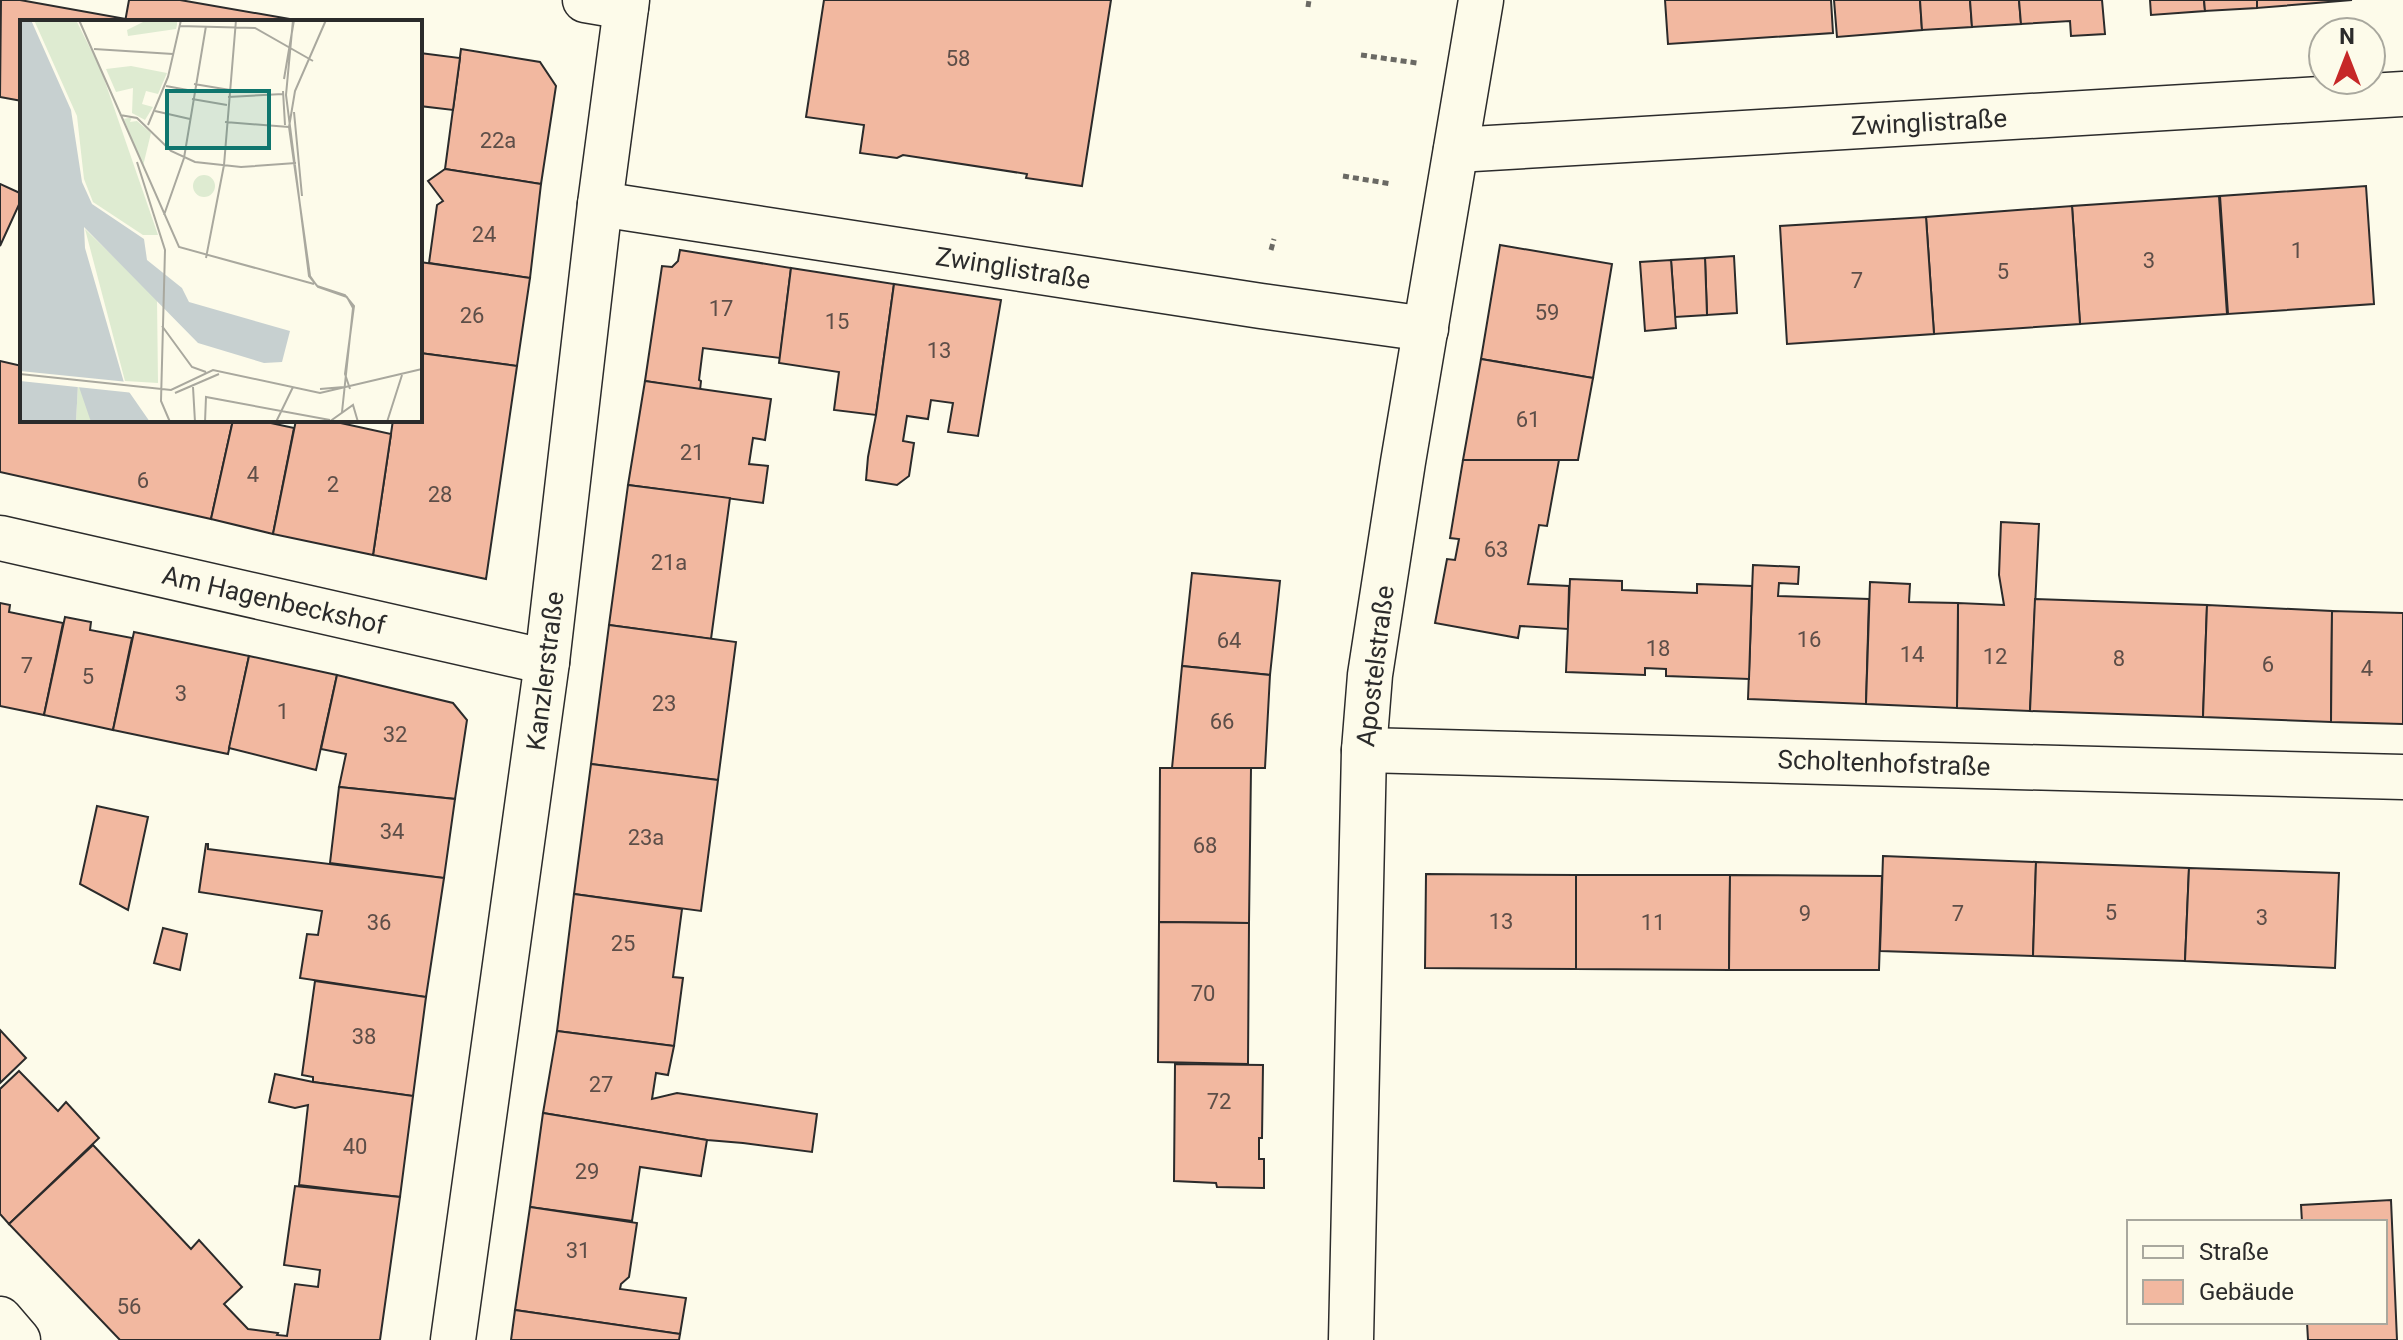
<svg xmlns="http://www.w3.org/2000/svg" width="2403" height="1340" viewBox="0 0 2403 1340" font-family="Roboto,sans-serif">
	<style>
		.building { fill: #f2b8a0; stroke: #2b2b2b; stroke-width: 2 }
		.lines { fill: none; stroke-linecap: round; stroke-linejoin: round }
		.minor-casing { stroke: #2b2b2b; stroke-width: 47 }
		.path { stroke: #6a6964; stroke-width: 5; stroke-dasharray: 6 4; stroke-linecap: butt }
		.minor { stroke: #fdfbea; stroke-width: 44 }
		.labels { text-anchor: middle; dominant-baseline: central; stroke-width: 6; stroke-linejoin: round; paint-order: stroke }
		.number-label { font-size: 22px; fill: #5d4e48 }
		.street-label { font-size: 26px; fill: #2b2b2b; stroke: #fdfbea }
		.inset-road { fill: none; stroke: #a9a89e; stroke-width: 2 }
		.view { fill: #0f766e; fill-opacity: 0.15; stroke: #0f766e; stroke-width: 4 }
		.inset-edge { fill: none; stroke: #2b2b2b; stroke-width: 4 }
	</style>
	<rect width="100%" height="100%" fill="#fdfbea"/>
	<g class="building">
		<path d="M 1,0 L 20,0 L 126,19 L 125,22 L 22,22 L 22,101 L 0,97 Z"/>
		<path d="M 129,0 L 180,0 L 307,22 L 125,22 Z"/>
		<path d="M 824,0 L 1111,0 L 1082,186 L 1026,178 L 1027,174 L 903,155 L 897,158 L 860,153 L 864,125 L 806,117 Z"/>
		<path d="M 1665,0 L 1831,0 L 1833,33 L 1668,44 Z"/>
		<path d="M 1834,0 L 1920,0 L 1922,30 L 1837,37 Z"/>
		<path d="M 1920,0 L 1970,0 L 1972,27 L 1922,30 Z"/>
		<path d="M 1970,0 L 2019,0 L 2021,24 L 1972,27 Z"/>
		<path d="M 2019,0 L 2102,0 L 2105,34 L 2071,36 L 2070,21 L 2021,24 Z"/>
		<path d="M 2150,0 L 2204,0 L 2205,11 L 2151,15 Z"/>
		<path d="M 2204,0 L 2257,0 L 2257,8 L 2205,11 Z"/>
		<path d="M 2257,0 L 2352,0 L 2257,8 Z"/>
		<path d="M 461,49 L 540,62 L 556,86 L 541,184 L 445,169 Z"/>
		<path d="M 420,53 L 460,58 L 453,110 L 420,106 Z"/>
		<path d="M 445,169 L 541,184 L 530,278 L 429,263 L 437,205 L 443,201 L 428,181 Z"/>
		<path d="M 0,184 L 22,194 L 22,198 L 0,246 Z"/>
		<path d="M 2366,186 L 2374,304 L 2228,314 L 2220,196 Z"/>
		<path d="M 2219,196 L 2227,314 L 2080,324 L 2072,206 Z"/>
		<path d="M 2072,206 L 2080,324 L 1934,334 L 1926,217 Z"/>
		<path d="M 1926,217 L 1934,334 L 1787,344 L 1780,226 Z"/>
		<path d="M 1500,245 L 1612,264 L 1593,378 L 1481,359 Z"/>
		<path d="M 680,250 L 791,268 L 780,358 L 703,348 L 699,380 L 701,381 L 700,390 L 645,381 L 662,266 L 672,267 L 678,261 Z"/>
		<path d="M 1734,256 L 1737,313 L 1707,315 L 1705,258 Z"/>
		<path d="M 1705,258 L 1707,315 L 1675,317 L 1671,260 Z"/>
		<path d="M 1671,260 L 1676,328 L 1645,331 L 1640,262 Z"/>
		<path d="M 420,262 L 530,278 L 517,366 L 420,353 Z"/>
		<path d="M 791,268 L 894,284 L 876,415 L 834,410 L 839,372 L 779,363 Z"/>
		<path d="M 894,284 L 1001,300 L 978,436 L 948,432 L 953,403 L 931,400 L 928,419 L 907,416 L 903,441 L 914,443 L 909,476 L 897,485 L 866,480 L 868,457 L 876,415 Z"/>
		<path d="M 420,353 L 517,366 L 486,579 L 373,555 L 393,420 L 420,420 Z"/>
		<path d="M 1481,359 L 1593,378 L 1578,460 L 1463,460 Z"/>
		<path d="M 0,361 L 22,366 L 22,420 L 233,420 L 211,519 L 0,472 Z"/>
		<path d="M 645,381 L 771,399 L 765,440 L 753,438 L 749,464 L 768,466 L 763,503 L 628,485 Z"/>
		<path d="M 233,420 L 257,420 L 294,428 L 273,534 L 211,519 Z"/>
		<path d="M 296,420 L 327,420 L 391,434 L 373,555 L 273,534 Z"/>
		<path d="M 1463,460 L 1559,460 L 1547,526 L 1539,525 L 1528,584 L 1569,586 L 1568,629 L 1520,626 L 1518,638 L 1435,623 L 1447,559 L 1455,560 L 1459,539 L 1450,538 Z"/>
		<path d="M 628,485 L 730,498 L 711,639 L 609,625 Z"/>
		<path d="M 2001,522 L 2039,524 L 2030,711 L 1957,708 L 1958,603 L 2004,605 L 1999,575 Z"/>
		<path d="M 1753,565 L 1799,567 L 1798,584 L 1779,583 L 1778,596 L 1869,599 L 1866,704 L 1748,699 Z"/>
		<path d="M 1192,573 L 1280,581 L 1270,675 L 1182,666 Z"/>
		<path d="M 1570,579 L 1622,581 L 1622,590 L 1697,593 L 1697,584 L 1752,586 L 1749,679 L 1666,676 L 1666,669 L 1645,668 L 1645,675 L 1566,672 Z"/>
		<path d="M 1870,582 L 1910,584 L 1909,602 L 1958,603 L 1957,708 L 1866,704 Z"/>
		<path d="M 2035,599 L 2207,605 L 2203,717 L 2030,711 Z"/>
		<path d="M 0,603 L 10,605 L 9,612 L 63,623 L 44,715 L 0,706 Z"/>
		<path d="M 2207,605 L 2332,611 L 2331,722 L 2203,717 Z"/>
		<path d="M 2332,611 L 2403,613 L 2403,724 L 2331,722 Z"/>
		<path d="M 65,617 L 91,622 L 90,630 L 132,638 L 113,730 L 44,715 Z"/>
		<path d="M 609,625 L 736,642 L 718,780 L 591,764 Z"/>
		<path d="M 134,632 L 249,656 L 228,754 L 113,730 Z"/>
		<path d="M 249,656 L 337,675 L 316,770 L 229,748 Z"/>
		<path d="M 1182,666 L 1270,675 L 1265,768 L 1172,768 Z"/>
		<path d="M 337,675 L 453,703 L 467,720 L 455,799 L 339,787 L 346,754 L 321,749 Z"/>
		<path d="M 591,764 L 718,780 L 701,911 L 574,894 Z"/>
		<path d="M 1160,768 L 1251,768 L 1249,923 L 1159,922 Z"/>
		<path d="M 339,787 L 455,799 L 444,878 L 330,863 Z"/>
		<path d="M 97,806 L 148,817 L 128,910 L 80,884 Z"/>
		<path d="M 206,844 L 208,844 L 208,849 L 444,878 L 426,997 L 300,978 L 307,934 L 318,935 L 322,911 L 199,892 Z"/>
		<path d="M 1883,856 L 2036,862 L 2033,956 L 1880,951 Z"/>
		<path d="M 2036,862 L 2189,868 L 2185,961 L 2033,956 Z"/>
		<path d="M 2189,868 L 2339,873 L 2335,968 L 2185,961 Z"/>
		<path d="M 1426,874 L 1576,875 L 1576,969 L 1425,968 Z"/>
		<path d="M 1576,875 L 1730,875 L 1729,970 L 1576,969 Z"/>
		<path d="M 1730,875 L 1882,876 L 1879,970 L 1729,970 Z"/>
		<path d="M 574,894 L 682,909 L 673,977 L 683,978 L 674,1046 L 557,1031 Z"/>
		<path d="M 1159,922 L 1249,923 L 1248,1064 L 1158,1062 Z"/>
		<path d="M 163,928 L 187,934 L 180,970 L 154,963 Z"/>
		<path d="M 315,981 L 426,997 L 413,1096 L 313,1082 L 313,1077 L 302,1075 Z"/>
		<path d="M 0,1030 L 26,1058 L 0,1083 Z"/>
		<path d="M 557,1031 L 674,1046 L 668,1075 L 656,1073 L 652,1099 L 677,1093 L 817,1114 L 812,1152 L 743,1143 L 707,1140 L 543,1113 Z"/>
		<path d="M 1175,1064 L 1263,1065 L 1262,1138 L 1259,1138 L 1259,1159 L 1264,1159 L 1264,1188 L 1217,1187 L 1216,1183 L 1174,1181 Z"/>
		<path d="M 19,1071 L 58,1111 L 66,1102 L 99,1138 L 9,1224 L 0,1214 L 0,1089 Z"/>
		<path d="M 275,1074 L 313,1082 L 413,1096 L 400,1197 L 299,1185 L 308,1105 L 295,1108 L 269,1102 Z"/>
		<path d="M 543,1113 L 707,1140 L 701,1176 L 640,1167 L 632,1221 L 530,1207 Z"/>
		<path d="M 93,1145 L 191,1249 L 199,1240 L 242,1287 L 224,1304 L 248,1329 L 278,1333 L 277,1335 L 287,1336 L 295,1284 L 318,1287 L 320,1270 L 284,1265 L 295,1186 L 400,1197 L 380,1340 L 120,1340 L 9,1224 Z"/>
		<path d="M 2391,1200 L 2397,1340 L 2308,1340 L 2307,1322 L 2385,1322 L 2385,1222 L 2302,1222 L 2301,1205 Z"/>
		<path d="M 530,1207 L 637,1223 L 629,1277 L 621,1284 L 620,1289 L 686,1298 L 680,1334 L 515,1310 Z"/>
		<path d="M 515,1310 L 680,1334 L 679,1340 L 511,1340 Z"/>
	</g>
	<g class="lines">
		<g class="minor-casing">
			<g id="minor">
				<path d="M 585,0 L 626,7"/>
				<path d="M 1456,150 L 2403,94"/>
				<path d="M 600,204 L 1261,306 L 1426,329"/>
				<path d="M 0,538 L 547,662"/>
				<path d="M 1364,750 L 2403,777"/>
				<path d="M 0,1319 L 18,1340"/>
				<path d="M 453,1340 L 547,662 L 600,204 L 627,0"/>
				<path d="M 1351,1340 L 1364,750 L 1370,675 L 1403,462 L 1481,0"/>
			</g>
		</g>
		<g class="path">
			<path d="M 1308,7 L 1309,0"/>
			<path d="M 1361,55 L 1417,63"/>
			<path d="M 1343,176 L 1392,184"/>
			<path d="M 1271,250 L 1274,239"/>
		</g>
		<use href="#minor" class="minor"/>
	</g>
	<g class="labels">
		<g class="number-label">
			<text x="958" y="58">58</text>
			<text x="498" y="140">22a</text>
			<text x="484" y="234">24</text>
			<text x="2297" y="250">1</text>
			<text x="2149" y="260">3</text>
			<text x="2003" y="271">5</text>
			<text x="1857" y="280">7</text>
			<text x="721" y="308">17</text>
			<text x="1547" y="312">59</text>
			<text x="472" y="315">26</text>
			<text x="837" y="321">15</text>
			<text x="939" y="350">13</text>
			<text x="1528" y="419">61</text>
			<text x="692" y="452">21</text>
			<text x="253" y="474">4</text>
			<text x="143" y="480">6</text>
			<text x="333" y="484">2</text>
			<text x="440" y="494">28</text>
			<text x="1496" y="549">63</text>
			<text x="669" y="562">21a</text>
			<text x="1809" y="639">16</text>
			<text x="1229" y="640">64</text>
			<text x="1658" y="648">18</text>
			<text x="1912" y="654">14</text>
			<text x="1995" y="656">12</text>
			<text x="2119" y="658">8</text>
			<text x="2268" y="664">6</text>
			<text x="27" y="665">7</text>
			<text x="2367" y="668">4</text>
			<text x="88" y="676">5</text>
			<text x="181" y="693">3</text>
			<text x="664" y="703">23</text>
			<text x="283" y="711">1</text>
			<text x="1222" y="721">66</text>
			<text x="395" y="734">32</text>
			<text x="392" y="831">34</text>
			<text x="646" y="837">23a</text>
			<text x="1205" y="845">68</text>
			<text x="2111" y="912">5</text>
			<text x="1805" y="913">9</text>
			<text x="1958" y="913">7</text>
			<text x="2262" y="917">3</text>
			<text x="1501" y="921">13</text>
			<text x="379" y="922">36</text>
			<text x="1653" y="922">11</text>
			<text x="623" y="943">25</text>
			<text x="1203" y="993">70</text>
			<text x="364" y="1036">38</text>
			<text x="601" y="1084">27</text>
			<text x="1219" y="1101">72</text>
			<text x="355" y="1146">40</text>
			<text x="587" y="1171">29</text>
			<text x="578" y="1250">31</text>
			<text x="129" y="1306">56</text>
		</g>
		<g class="street-label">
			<text transform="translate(1929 122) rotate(-3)">Zwinglistraße</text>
			<text transform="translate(1013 268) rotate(9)">Zwinglistraße</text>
			<text transform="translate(274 600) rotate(13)">Am Hagenbeckshof</text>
			<text transform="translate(1375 666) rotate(-83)">Apostelstraße</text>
			<text transform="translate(545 671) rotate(-83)">Kanzlerstraße</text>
			<text transform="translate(1884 763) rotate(2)">Scholtenhofstraße</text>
		</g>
	</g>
	<g transform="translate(20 20)">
		<rect width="402" height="402" fill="#fdfbea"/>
		<path d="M 14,0 L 56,0 L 81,50 L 138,215 L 123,215 L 73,182 L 64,159 L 57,96 ZM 127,0 L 157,0 L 157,5 L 156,9 L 108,16 L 107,10 ZM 111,46 L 147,53 L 138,74 L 126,71 L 122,84 L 133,87 L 125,100 L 112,93 L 113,68 L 96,72 L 86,49 ZM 112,97 L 110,102 L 117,101 L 131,113 L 123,146 L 104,99 ZM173 166a11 11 0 1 1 22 0a11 11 0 1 1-22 0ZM 65,209 L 137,279 L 138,363 L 105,361 ZM 58,364 L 63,367 L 71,402 L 56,402 Z" fill="#deebd1"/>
		<path d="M 0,0 L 11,0 L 51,90 L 62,162 L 72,184 L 124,219 L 127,240 L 162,268 L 169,282 L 270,311 L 262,342 L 244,343 L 178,323 L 64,207 L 65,228 L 105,366 L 130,402 L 71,402 L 58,364 L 56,402 L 0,402 Z" fill="#c7d0d0"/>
		<path d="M 0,351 L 108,362 L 114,373 L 0,361 Z" fill="#fdfbea"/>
		<path class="inset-road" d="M 59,0 L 159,227 L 294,264M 273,0 L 266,75 L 289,256 L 298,267 L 327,277 L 333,288 L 322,392M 306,0 L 275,71 L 269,107 L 290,256 L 297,266 L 325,275 L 334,286 L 325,354 L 330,369M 159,6 L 235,8 L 293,41M 74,29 L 153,34M 264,59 L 274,0M 174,64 L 210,70M 146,66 L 173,71M 263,71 L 265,105M 208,77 L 263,74M 172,79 L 207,85M 135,91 L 170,99M 274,92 L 282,176M 100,95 L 117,98 L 151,131 L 175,142 L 221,147 L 276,143M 205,102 L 269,107M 128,105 L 148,57 L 161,0M 117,142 L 145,230 L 141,381 L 150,402M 144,195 L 164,138 L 186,6M 186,238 L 204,145 L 216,0M 142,306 L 172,347 L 186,352M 0,354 L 151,370 L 193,350 L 300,373 L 402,349M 173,367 L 175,402M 300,369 L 324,367M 155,373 L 199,354M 185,402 L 186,377 L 310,400M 256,402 L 273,367M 309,402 L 333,385 L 338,402M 367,402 L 382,355"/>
		<path class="view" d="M 147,71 L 249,71 L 249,128 L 147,128 Z"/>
		<rect width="402" height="402" class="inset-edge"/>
	</g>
	<rect x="2127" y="1220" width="260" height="104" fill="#fdfbea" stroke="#a9a89e" stroke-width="2"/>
	<rect x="2143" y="1246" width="40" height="12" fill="#fdfbea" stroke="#a9a89e" stroke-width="2"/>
	<text x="2199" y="1260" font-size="24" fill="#2b2b2b">Straße</text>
	<rect x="2143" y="1280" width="40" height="24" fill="#f2b8a0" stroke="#a9a89e" stroke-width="2"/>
	<text x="2199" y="1300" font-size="24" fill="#2b2b2b">Gebäude</text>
	<g transform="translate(2347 56)"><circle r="38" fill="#fdfbea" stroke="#a9a89e" stroke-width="2"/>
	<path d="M0-6L14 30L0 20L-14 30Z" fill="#c62828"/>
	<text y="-12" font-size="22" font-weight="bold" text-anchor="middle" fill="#2b2b2b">N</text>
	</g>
</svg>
